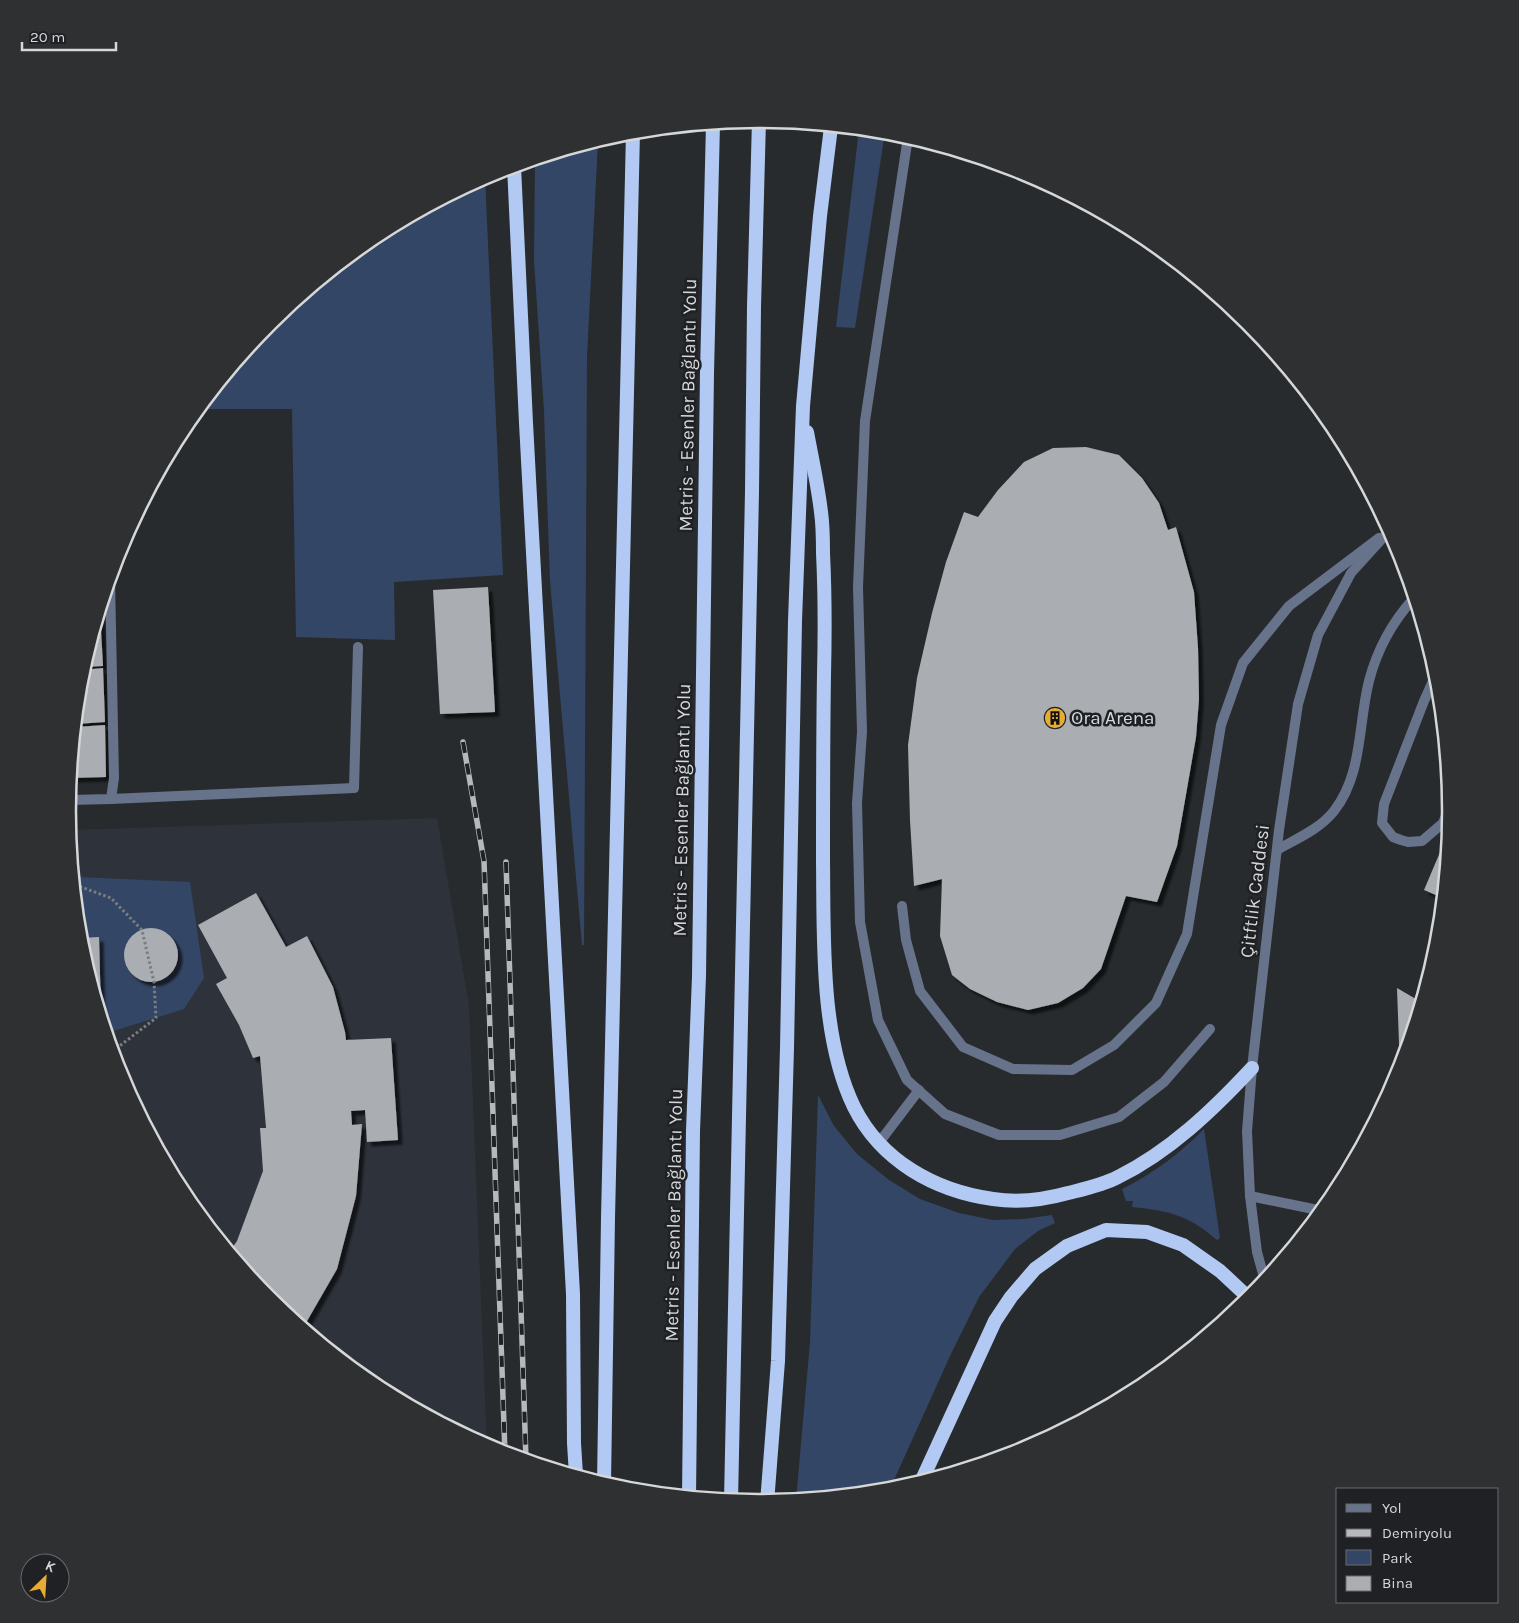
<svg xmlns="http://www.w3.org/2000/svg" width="1519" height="1623" viewBox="0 0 1519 1623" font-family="Karla,sans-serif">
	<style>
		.built { fill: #2d323b }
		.green { fill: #344665 }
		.building { fill: #aaadb2; filter: url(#shadow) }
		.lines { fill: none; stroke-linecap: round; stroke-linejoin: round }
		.path { stroke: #7b7d80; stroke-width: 3; stroke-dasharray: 2.5 2.5; stroke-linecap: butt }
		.service { stroke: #66738a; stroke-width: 10 }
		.minor { stroke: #66738a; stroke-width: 10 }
		.trunk { stroke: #b2caf3; stroke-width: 14 }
		.rail-casing { stroke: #b6b8ba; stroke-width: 5.5 }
		.rail { stroke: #1f2124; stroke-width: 4; stroke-dasharray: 11; stroke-linecap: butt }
		.labels { text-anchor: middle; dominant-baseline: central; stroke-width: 5; stroke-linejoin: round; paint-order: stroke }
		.street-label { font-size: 19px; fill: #d5d7d9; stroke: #1f2124 }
		.poi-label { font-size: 19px; fill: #d5d7d9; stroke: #1f2124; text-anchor: start }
		.rim { fill: none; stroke: #d5d7d9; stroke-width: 2.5 }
	</style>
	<defs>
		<filter id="shadow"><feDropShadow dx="4.5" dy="4.5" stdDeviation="1" flood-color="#0009"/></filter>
	</defs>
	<rect width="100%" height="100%" fill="#282b2e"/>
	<path class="built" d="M 437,818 L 469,1005 L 487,1447 L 375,1387 L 270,1301 L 184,1196 L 120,1076 L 81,946 L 69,830 Z"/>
	<g class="green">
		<path d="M 859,129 L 885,132 L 855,328 L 836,327 Z"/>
		<path d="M 598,141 L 587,356 L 584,945 L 582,945 L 550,581 L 544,411 L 534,260 L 535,160 Z"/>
		<path d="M 485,177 L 503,575 L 394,582 L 395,640 L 296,637 L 292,409 L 199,409 L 270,322 L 375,236 Z"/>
		<path d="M 78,877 L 190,882 L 204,978 L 184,1009 L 107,1033 L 81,946 L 74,878 Z"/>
		<path d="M 818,1095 L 834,1126 L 857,1154 L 889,1180 L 920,1199 L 959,1213 L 993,1220 L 1024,1219 L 1052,1215 L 1055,1223 L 1038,1231 L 1015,1249 L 979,1297 L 950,1356 L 889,1491 L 796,1500 L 810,1342 Z"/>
		<path d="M 1204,1129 L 1220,1238 L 1217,1240 C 1188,1215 1170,1211 1132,1207 L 1133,1201 L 1126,1201 L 1122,1189 C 1154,1173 1178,1155 1204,1129 Z"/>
	</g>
	<g class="building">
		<path d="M 1086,447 L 1119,455 L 1142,478 L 1159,503 L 1168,530 L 1176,527 L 1194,592 L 1198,648 L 1199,699 L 1196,737 L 1177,846 L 1157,902 L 1126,896 L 1101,969 L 1083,988 L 1058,1003 L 1028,1010 L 997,1002 L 970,989 L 952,975 L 940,936 L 942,879 L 914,886 L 910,820 L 908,745 L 917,678 L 932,613 L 946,562 L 964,512 L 978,517 L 998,490 L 1024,462 L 1053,448 Z"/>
		<path d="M 488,587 L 495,712 L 440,714 L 433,590 Z"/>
		<path d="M 100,613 L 103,666 L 84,667 L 93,635 Z"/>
		<path d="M 103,668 L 105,722 L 76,724 L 83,670 Z"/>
		<path d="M 105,725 L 106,777 L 71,778 L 76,727 Z"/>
		<path d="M 1449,831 L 1450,831 L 1443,898 L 1424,890 Z"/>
		<path d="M 256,893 L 286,947 L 307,936 L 333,987 L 345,1032 L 346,1040 L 391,1038 L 398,1140 L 367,1142 L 365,1110 L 351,1111 L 352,1125 L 362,1124 L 356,1196 L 337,1269 L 303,1328 L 270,1301 L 230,1251 L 237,1241 L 263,1171 L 260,1128 L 266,1128 L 260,1056 L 253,1058 L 239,1025 L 216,984 L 227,978 L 198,925 Z"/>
		<circle cx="151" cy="955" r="27"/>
		<path d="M 99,937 L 101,1012 L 81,946 L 80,938 Z"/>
		<path d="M 1397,988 L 1421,1002 L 1400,1071 Z"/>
	</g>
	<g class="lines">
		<path class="path" d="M 75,889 L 81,887 L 111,898 L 142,930 L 154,982 L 156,1018 L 113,1051"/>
		<g class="service">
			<path d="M 908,137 L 865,421 L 858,587 L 862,732 L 857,803 L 860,922 L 878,1020 L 907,1080 L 945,1114 L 999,1135 L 1060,1135 L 1119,1117 L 1164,1082 L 1210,1029"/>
			<path d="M 1437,672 L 1424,701 L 1384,804 L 1382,823 L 1393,837 L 1401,840 L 1408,842 L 1422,841 L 1443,823 L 1451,804"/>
			<path d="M 111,799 L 354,788 L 358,647"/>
			<path d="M 1277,850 C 1296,839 1320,829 1334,811 C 1363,774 1358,724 1369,681 C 1377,650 1393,621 1414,598"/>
			<path d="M 902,906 L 906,940 L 920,991 L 963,1047 L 1013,1069 L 1072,1070 L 1114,1045 L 1156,1003 L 1187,934 L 1221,725 L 1243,663 L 1289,606 L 1379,538"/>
			<path d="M 878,1144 L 919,1090"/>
			<path d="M 1250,1196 L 1323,1211"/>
		</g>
		<g class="minor">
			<path d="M 69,800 L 111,799 L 114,778 L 110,579"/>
			<path d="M 1265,1281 L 1257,1252 L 1250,1196 L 1247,1131 L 1252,1068 L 1279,830 L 1298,704 L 1318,635 L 1351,573 L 1390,530"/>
		</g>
		<g class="trunk">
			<path d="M 514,166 L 526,423 L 573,1294 L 574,1443 L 576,1475"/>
			<path d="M 807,432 C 812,459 818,486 821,512 C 823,526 823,540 823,553 C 825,594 825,634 824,675 C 823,737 823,799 823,861 C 824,938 820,1037 854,1107 C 881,1161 935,1191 993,1199 C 1019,1203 1043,1200 1068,1193 C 1084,1189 1103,1185 1118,1177 C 1169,1152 1213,1110 1252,1068"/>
			<path d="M 921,1482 L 995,1321 L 1011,1297 L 1035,1269 L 1067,1246 L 1106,1230 L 1147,1232 L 1183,1245 L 1220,1271 L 1250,1299"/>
			<path d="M 604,1484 L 608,1218 L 633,132"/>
			<path d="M 689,1497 L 693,1131 L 699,976 L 707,373 L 713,124"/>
			<path d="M 731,1501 L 752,492 L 754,307 L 759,120"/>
			<path d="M 767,1503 L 778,1361 L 787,1048 L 795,621 L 803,406 L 820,216 L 831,127"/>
		</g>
		<g class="rail-casing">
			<g id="rail">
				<path d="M 463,742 L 484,861 L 505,1454"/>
				<path d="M 506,862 L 526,1460"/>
			</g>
		</g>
		<use href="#rail" class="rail"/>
	</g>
	<defs>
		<g id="building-disc" transform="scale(1.125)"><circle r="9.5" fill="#e6ac36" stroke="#1f2124"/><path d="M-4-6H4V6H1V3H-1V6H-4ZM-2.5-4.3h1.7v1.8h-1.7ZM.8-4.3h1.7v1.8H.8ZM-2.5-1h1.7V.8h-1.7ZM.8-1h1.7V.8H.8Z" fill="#111"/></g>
	</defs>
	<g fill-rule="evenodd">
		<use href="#building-disc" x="1055" y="718"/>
	</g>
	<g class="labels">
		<g class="street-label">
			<text transform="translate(688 405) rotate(-89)">Metris - Esenler Bağlantı Yolu</text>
			<text transform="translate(682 810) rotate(-89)">Metris - Esenler Bağlantı Yolu</text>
			<text transform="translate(1255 891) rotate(-83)">Çitftlik Caddesi</text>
			<text transform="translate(674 1215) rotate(-89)">Metris - Esenler Bağlantı Yolu</text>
		</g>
		<g class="poi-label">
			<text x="1071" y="718">Ora Arena</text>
		</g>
	</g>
	<path d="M0 0H1519V1623H0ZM76 811a683 683 0 1 1 1366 0a683 683 0 1 1-1366 0Z" fill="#2e3032" fill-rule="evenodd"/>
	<path class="rim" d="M76 811a683 683 0 1 1 1366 0a683 683 0 1 1-1366 0Z"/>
	<rect x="1336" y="1488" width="162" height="115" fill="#1f2124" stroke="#686a6c"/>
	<rect x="1346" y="1504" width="25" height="8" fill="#66738a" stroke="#686a6c"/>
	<text x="1382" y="1513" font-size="15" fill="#d5d7d9">Yol</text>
	<rect x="1346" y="1529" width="25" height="8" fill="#b6b8ba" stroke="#686a6c"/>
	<text x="1382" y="1538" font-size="15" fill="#d5d7d9">Demiryolu</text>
	<rect x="1346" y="1550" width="25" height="15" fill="#344665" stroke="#686a6c"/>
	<text x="1382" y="1563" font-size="15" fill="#d5d7d9">Park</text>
	<rect x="1346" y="1576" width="25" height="15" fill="#aaadb2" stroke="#686a6c"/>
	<text x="1382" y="1588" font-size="15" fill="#d5d7d9">Bina</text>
	<g transform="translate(45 1578) rotate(25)"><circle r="24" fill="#1f2124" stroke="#686a6c"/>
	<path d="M0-4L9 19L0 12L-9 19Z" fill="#e6ac36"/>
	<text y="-8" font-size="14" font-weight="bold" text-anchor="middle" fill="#d5d7d9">K</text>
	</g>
	<path d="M22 42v8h94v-8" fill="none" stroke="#d5d7d9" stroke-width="2.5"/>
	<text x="30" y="42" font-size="15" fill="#d5d7d9" stroke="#1f2124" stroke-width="4" paint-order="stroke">20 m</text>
</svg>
